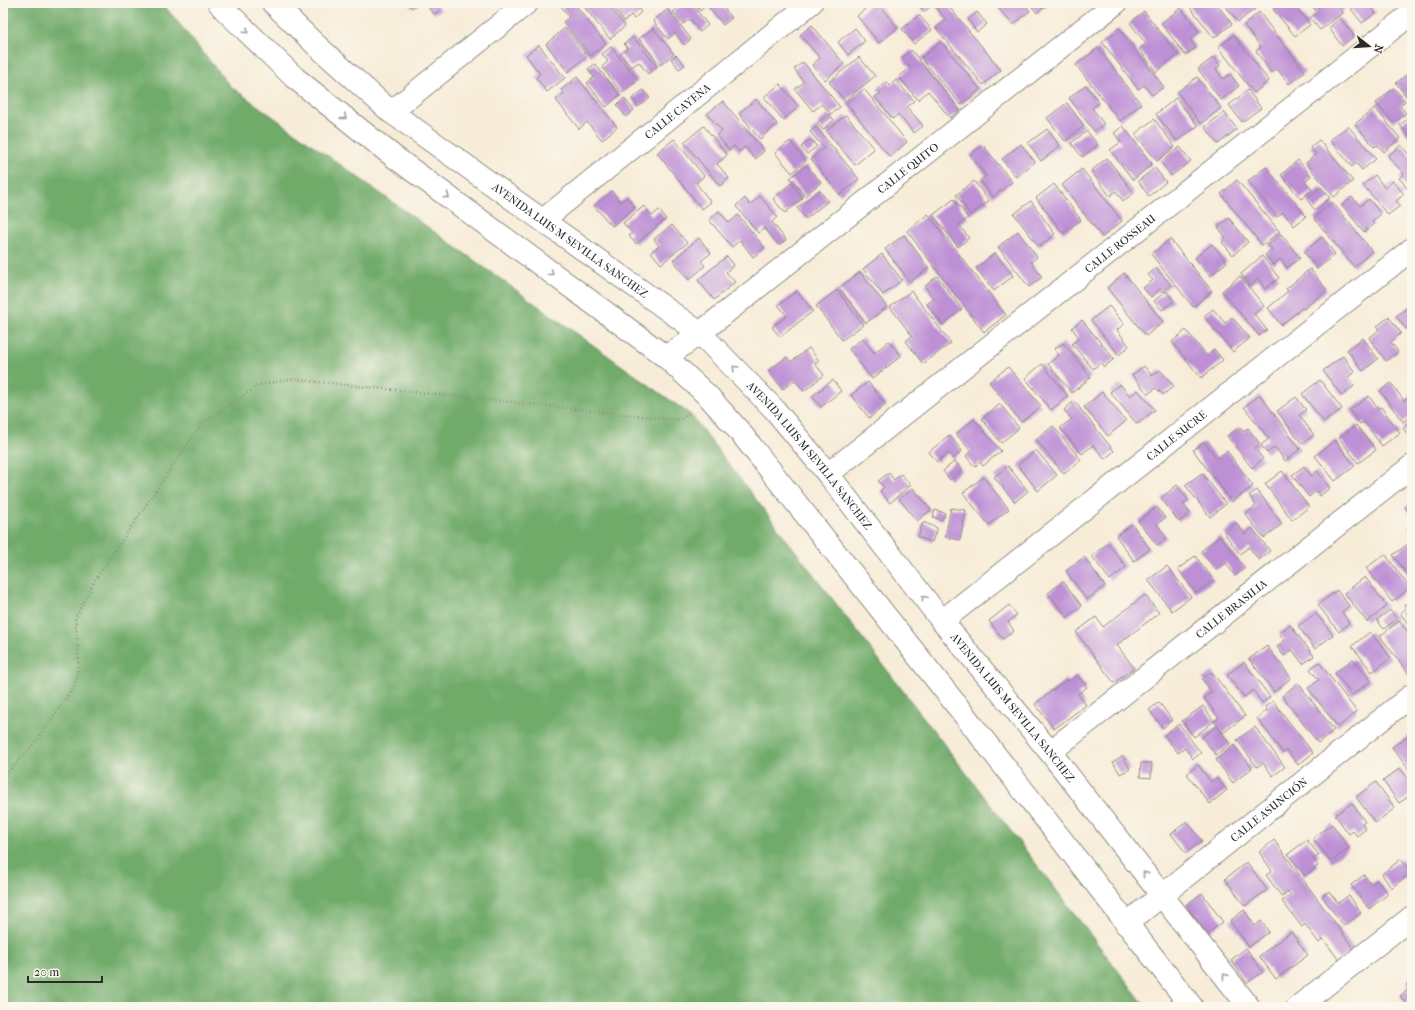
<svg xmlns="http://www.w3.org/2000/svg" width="1415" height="1010" viewBox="0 0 1415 1010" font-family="'IM FELL French Canon',serif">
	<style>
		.forest { fill: #71ab6b; stroke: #4e6b4b }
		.building { fill: #bd90d6 }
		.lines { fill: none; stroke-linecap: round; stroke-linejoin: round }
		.minor-casing { stroke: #918c82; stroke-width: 24 }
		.path { stroke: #918c82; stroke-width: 2.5; stroke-dasharray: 1 3; stroke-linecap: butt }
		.minor { stroke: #fff; stroke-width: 22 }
		.oneway { stroke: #a0a0a0 }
		.labels { text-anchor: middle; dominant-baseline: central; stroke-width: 3; stroke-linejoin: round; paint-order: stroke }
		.street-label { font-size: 11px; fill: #2b2b2b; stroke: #fbf7ec }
	</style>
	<rect width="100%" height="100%" fill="#fbf7ec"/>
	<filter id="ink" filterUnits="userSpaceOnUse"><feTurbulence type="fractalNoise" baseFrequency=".025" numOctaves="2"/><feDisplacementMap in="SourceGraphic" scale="8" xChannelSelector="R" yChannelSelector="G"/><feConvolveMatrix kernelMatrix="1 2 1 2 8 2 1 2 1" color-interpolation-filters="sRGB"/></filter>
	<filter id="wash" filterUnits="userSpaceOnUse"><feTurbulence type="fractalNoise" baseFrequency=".012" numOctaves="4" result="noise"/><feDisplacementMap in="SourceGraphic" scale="16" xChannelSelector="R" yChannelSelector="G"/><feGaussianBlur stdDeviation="0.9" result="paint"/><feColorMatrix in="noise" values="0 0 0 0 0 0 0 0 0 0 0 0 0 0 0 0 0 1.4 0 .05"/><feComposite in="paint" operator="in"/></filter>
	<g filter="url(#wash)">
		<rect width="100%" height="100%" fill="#f7ecd8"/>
		<path class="forest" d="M 3,3 L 162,3 L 230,86 L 691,415 L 1146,1007 L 3,1007 Z"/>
		<g id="blocks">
			<g class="building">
				<path d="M 408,3 L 419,3 L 412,8 Z"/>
				<path d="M 425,3 L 435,3 L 441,10 L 434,14 Z"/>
				<path d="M 563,3 L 574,3 L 606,44 L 590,56 L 563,22 L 569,17 L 560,5 Z"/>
				<path d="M 591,3 L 607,3 L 625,26 L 610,39 L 585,8 Z"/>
				<path d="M 619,3 L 634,3 L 641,12 L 634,19 L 631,15 L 624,21 L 614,8 Z"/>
				<path d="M 677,3 L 691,3 L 708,25 L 700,32 L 690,19 L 683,24 L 673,12 L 680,6 Z"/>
				<path d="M 694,3 L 720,3 L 732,18 L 723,25 L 707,5 L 700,11 Z"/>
				<path d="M 872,3 L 877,3 L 898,28 L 879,43 L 857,16 Z"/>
				<path d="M 883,3 L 891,3 L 886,7 Z"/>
				<path d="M 917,3 L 935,3 L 924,12 Z"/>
				<path d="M 941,3 L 946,3 L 1001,70 L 983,85 L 936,28 L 946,20 L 936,7 Z"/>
				<path d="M 994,3 L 1024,3 L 1030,11 L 1013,25 Z"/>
				<path d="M 1029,3 L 1050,3 L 1037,13 Z"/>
				<path d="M 1196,3 L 1216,3 L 1232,24 L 1214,38 L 1190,7 Z"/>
				<path d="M 1223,3 L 1253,3 L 1256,8 L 1238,22 Z"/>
				<path d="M 1281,3 L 1293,3 L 1310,25 L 1295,36 L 1273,9 Z"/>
				<path d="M 1310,3 L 1336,3 L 1343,13 L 1320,30 L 1310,18 L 1317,13 Z"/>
				<path d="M 1338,3 L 1351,3 L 1343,9 Z"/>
				<path d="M 1359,3 L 1368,3 L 1376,13 L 1362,23 L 1351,9 Z"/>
				<path d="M 1181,8 L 1199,32 L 1190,39 L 1196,48 L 1185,55 L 1161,23 Z"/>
				<path d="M 668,9 L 691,39 L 684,45 L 675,33 L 668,39 L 653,21 Z"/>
				<path d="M 1144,11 L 1178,55 L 1156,72 L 1139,49 L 1146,44 L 1130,23 Z"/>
				<path d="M 977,12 L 987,24 L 977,32 L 968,20 Z"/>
				<path d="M 1259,12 L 1305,72 L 1289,84 L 1277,69 L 1271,73 L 1256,51 L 1261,47 L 1244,25 Z"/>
				<path d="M 919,15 L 932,30 L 914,44 L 902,29 Z"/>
				<path d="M 1340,18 L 1354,36 L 1342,46 L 1329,28 Z"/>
				<path d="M 812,25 L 844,64 L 825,80 L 812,65 L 820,58 L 800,35 Z"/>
				<path d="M 565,28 L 587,56 L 568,72 L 546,44 Z"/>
				<path d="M 653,28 L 674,54 L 660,65 L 639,39 Z"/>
				<path d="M 855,28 L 865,41 L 848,55 L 838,42 Z"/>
				<path d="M 1119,28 L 1164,87 L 1152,95 L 1144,85 L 1138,89 L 1102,42 Z"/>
				<path d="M 1234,35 L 1269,81 L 1254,93 L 1218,47 Z"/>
				<path d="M 633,37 L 657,66 L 648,74 L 639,62 L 631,67 L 620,54 L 628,48 L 624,44 Z"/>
				<path d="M 941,42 L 980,89 L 961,105 L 921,58 Z"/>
				<path d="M 539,45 L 565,78 L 547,92 L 536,78 L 540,74 L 526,55 Z"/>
				<path d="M 611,47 L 638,80 L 622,93 L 602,67 L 608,61 L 602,54 Z"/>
				<path d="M 1098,48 L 1141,104 L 1120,121 L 1076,65 Z"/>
				<path d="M 911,50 L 960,110 L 950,118 L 928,91 L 918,100 L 899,77 L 910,68 L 902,58 Z"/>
				<path d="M 676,55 L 685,65 L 679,69 L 671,59 Z"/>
				<path d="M 859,57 L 875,76 L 845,101 L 829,82 Z"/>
				<path d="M 1214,57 L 1220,66 L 1216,69 L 1223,79 L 1230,74 L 1239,86 L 1221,100 L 1198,69 Z"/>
				<path d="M 803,62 L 840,107 L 831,114 L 822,104 L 813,111 L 795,89 L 804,82 L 794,69 Z"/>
				<path d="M 595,64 L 620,95 L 606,107 L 587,83 L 594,77 L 588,69 Z"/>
				<path d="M 1412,71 L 1412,103 L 1396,83 Z"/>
				<path d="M 577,77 L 617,127 L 602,140 L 587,122 L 579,129 L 556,100 L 564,93 L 561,90 Z"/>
				<path d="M 1197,77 L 1221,108 L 1201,124 L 1177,92 Z"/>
				<path d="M 896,80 L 914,101 L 907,107 L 923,126 L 914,133 L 898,114 L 893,119 L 875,97 L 881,93 L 877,89 L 887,82 L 890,86 Z"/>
				<path d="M 780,84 L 799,107 L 783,120 L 764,97 Z"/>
				<path d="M 1086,85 L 1099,103 L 1092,108 L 1104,124 L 1094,131 L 1069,98 Z"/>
				<path d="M 1394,88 L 1405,101 L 1400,106 L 1406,113 L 1393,123 L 1376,103 Z"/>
				<path d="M 864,89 L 907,142 L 890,157 L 846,103 Z"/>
				<path d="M 643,90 L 650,98 L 638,107 L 632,99 Z"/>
				<path d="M 1248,90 L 1261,108 L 1242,122 L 1229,105 Z"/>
				<path d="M 624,98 L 634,110 L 626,117 L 617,105 Z"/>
				<path d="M 1176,98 L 1198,126 L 1177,141 L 1156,114 Z"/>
				<path d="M 756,99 L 777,124 L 760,139 L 739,113 Z"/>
				<path d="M 723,101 L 764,151 L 755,159 L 745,147 L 739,152 L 734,146 L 729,150 L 717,135 L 722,131 L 707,114 Z"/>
				<path d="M 1067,103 L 1084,126 L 1065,141 L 1047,118 Z"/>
				<path d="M 1375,108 L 1400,138 L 1384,152 L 1378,145 L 1374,147 L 1355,124 Z"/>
				<path d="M 1224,112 L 1237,129 L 1218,144 L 1205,127 Z"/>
				<path d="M 829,114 L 834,120 L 823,130 L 817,123 Z"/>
				<path d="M 846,115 L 874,149 L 855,165 L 826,131 Z"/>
				<path d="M 1412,115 L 1412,136 L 1410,138 L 1400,125 Z"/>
				<path d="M 1154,119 L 1175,147 L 1157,161 L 1135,134 Z"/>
				<path d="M 704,126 L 727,155 L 717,164 L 729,178 L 720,186 L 684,142 Z"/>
				<path d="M 1123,126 L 1152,164 L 1133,180 L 1110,150 L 1121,142 L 1114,133 Z"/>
				<path d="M 1348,126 L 1376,159 L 1362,170 L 1356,163 L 1352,167 L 1330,140 Z"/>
				<path d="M 816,127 L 859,179 L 840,195 L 811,159 L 824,148 L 810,132 Z"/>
				<path d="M 1047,129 L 1060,146 L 1041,161 L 1028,143 Z"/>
				<path d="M 1087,131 L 1098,145 L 1082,157 L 1071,143 Z"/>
				<path d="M 674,139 L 704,176 L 696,183 L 711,202 L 702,209 L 657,153 Z"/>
				<path d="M 810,140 L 817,146 L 807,154 L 801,147 Z"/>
				<path d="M 1319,140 L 1353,181 L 1334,197 L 1306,163 L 1316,154 L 1310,147 Z"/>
				<path d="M 790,141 L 806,161 L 792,173 L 775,153 Z"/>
				<path d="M 1021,144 L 1035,162 L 1016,177 L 1002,159 Z"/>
				<path d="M 983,145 L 1012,182 L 993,197 L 980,180 L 986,176 L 970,155 Z"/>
				<path d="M 1401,145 L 1412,158 L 1412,194 L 1399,178 L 1404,174 L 1388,156 Z"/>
				<path d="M 1180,147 L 1191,161 L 1171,176 L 1161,162 Z"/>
				<path d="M 1107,158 L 1134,193 L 1123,201 L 1116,191 L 1110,196 L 1091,171 Z"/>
				<path d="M 1298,160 L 1311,176 L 1305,181 L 1312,190 L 1301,199 L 1281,175 Z"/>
				<path d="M 806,165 L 821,182 L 805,196 L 790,178 Z"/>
				<path d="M 1266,167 L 1306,216 L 1294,226 L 1283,212 L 1277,217 L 1248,181 Z"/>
				<path d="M 1155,168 L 1166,182 L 1149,196 L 1138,181 Z"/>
				<path d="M 1082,169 L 1122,221 L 1102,237 L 1062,185 Z"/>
				<path d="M 1375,175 L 1385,188 L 1393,181 L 1404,194 L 1396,201 L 1400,206 L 1388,215 L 1363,185 Z"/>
				<path d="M 1237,180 L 1280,232 L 1262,245 L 1221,194 Z"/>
				<path d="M 974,181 L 989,201 L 971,215 L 956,195 Z"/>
				<path d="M 791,183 L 803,198 L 785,213 L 773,199 Z"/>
				<path d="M 1054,184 L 1081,220 L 1063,233 L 1036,198 Z"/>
				<path d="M 1321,187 L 1330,198 L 1315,210 L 1306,199 Z"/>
				<path d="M 819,190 L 828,201 L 806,219 L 797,208 Z"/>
				<path d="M 612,191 L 620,202 L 627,197 L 635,207 L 612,226 L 594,206 Z"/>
				<path d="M 760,196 L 777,217 L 772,222 L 786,240 L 779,245 L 764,228 L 758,233 L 736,206 L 745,198 L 750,205 Z"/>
				<path d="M 1352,197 L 1360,206 L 1369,199 L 1381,214 L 1372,222 L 1374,224 L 1364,232 L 1342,205 Z"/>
				<path d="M 954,199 L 968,218 L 959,225 L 969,238 L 958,247 L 933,215 Z"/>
				<path d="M 1031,201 L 1055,234 L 1039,247 L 1014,214 Z"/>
				<path d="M 1332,202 L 1372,251 L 1354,267 L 1314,218 Z"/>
				<path d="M 644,206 L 652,216 L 659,210 L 666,219 L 636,244 L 629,236 L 632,233 L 623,223 Z"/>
				<path d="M 719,211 L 729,223 L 738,215 L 765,248 L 753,257 L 740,240 L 732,247 L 709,220 Z"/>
				<path d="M 928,214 L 1006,315 L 984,332 L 907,231 Z"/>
				<path d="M 1229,218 L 1248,242 L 1233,255 L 1222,242 L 1226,238 L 1218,227 Z"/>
				<path d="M 672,225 L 687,243 L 661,264 L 651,252 L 659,246 L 654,239 Z"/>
				<path d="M 1018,231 L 1037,257 L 1031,262 L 1042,277 L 1029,287 L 998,247 Z"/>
				<path d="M 1281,234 L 1300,258 L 1287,268 L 1280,259 L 1273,265 L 1265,255 L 1272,249 L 1268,245 Z"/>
				<path d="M 904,235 L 929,268 L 910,282 L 885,249 Z"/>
				<path d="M 1322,237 L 1335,254 L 1317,269 L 1304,252 Z"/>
				<path d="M 699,238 L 711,253 L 701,261 L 705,266 L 689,280 L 673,260 Z"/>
				<path d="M 1170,239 L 1212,291 L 1193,307 L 1151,254 Z"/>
				<path d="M 1212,244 L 1227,262 L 1210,276 L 1195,258 Z"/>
				<path d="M 995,253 L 1013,276 L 994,291 L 976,268 Z"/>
				<path d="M 882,254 L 902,280 L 883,295 L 863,269 Z"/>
				<path d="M 727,256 L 734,265 L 726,272 L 735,282 L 714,300 L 698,280 Z"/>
				<path d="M 1262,256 L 1279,278 L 1265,289 L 1258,279 L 1250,286 L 1241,274 Z"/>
				<path d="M 1156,268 L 1171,285 L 1162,292 L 1160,289 L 1151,297 L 1143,288 L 1153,280 L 1148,275 Z"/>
				<path d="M 1310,269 L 1327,290 L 1303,309 L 1302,308 L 1281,325 L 1268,308 L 1288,291 L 1286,289 Z"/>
				<path d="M 860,272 L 887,307 L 866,323 L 839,288 Z"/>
				<path d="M 1124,273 L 1163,322 L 1146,336 L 1107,288 Z"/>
				<path d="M 937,276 L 962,309 L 943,325 L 927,304 L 934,299 L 925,286 Z"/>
				<path d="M 1240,276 L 1264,306 L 1254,314 L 1267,330 L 1259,336 L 1222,291 Z"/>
				<path d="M 837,290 L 863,325 L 842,340 L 816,306 Z"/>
				<path d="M 797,291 L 813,311 L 780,337 L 772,327 L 787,316 L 778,305 Z"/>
				<path d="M 911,291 L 951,343 L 923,364 L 906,341 L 912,336 L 890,307 Z"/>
				<path d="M 1166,291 L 1174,301 L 1162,310 L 1154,301 Z"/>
				<path d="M 1412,304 L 1412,324 L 1406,329 L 1396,316 Z"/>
				<path d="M 1109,306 L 1124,324 L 1117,330 L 1129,346 L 1119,355 L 1091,320 Z"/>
				<path d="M 1213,309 L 1225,323 L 1232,317 L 1250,338 L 1233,352 L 1204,316 Z"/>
				<path d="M 1389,317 L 1401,333 L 1391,342 L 1398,352 L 1386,361 L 1369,338 L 1379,330 L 1377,326 Z"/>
				<path d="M 1082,320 L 1114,359 L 1104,367 L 1100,363 L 1093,369 L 1072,344 L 1079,338 L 1072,328 Z"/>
				<path d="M 1186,330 L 1207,356 L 1214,349 L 1223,360 L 1201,378 L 1172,342 Z"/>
				<path d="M 863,338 L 874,353 L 889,341 L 901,356 L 872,379 L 849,349 Z"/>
				<path d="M 1363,338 L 1378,359 L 1363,371 L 1347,350 Z"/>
				<path d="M 1063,343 L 1091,377 L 1072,393 L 1048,364 L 1059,355 L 1054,349 Z"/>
				<path d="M 809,348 L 819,361 L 815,364 L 824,375 L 804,391 L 795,380 L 783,389 L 768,371 L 787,357 L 791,362 Z"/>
				<path d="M 1343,356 L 1355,372 L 1348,377 L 1354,386 L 1342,396 L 1323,371 Z"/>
				<path d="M 1042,364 L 1068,396 L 1051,410 L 1025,378 Z"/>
				<path d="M 1144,366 L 1152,376 L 1160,370 L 1174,386 L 1163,395 L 1156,388 L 1148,394 L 1132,375 Z"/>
				<path d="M 1008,367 L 1041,406 L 1021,422 L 989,382 Z"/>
				<path d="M 833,380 L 841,391 L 821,407 L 812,396 Z"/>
				<path d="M 1320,380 L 1342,409 L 1324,422 L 1302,394 Z"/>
				<path d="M 868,382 L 886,405 L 869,418 L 851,395 Z"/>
				<path d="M 1391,383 L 1404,401 L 1410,396 L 1412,399 L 1412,418 L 1411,416 L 1403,422 L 1380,391 Z"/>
				<path d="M 1120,384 L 1130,396 L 1138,390 L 1155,410 L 1137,424 L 1110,392 Z"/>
				<path d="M 1102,392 L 1126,421 L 1108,436 L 1084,407 Z"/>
				<path d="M 1260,395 L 1300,449 L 1285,461 L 1275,447 L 1267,453 L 1261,445 L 1269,439 L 1244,407 Z"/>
				<path d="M 1369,396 L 1378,409 L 1381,407 L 1400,433 L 1382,446 L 1364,422 L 1360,424 L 1350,410 Z"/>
				<path d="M 1296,397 L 1306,410 L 1299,415 L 1314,435 L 1302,444 L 1277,411 Z"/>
				<path d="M 1074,401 L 1114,451 L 1105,459 L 1093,445 L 1082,454 L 1060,428 L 1072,419 L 1064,410 Z"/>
				<path d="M 1000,404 L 1019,428 L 1001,443 L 982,419 Z"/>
				<path d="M 974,419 L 1001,451 L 983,466 L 980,462 L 975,467 L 966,456 L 971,451 L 956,434 Z"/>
				<path d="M 1356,425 L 1376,450 L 1358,463 L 1339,438 Z"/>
				<path d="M 1407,425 L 1412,432 L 1412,441 L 1403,428 Z"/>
				<path d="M 1053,426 L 1081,460 L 1064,474 L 1036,440 Z"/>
				<path d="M 1240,427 L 1243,432 L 1248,428 L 1260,444 L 1255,448 L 1263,459 L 1252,468 L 1227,436 Z"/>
				<path d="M 949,435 L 962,451 L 953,459 L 948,453 L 937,462 L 929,452 Z"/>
				<path d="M 1335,440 L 1355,466 L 1335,481 L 1315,456 Z"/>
				<path d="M 1204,442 L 1217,458 L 1227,451 L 1253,486 L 1232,502 L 1193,450 Z"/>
				<path d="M 1036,450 L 1057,475 L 1038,491 L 1018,465 Z"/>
				<path d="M 955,461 L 962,470 L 950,480 L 943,471 Z"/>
				<path d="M 1008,466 L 1028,491 L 1015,502 L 994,477 Z"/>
				<path d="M 1304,466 L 1311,476 L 1317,471 L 1330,488 L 1320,496 L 1316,491 L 1309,497 L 1292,475 Z"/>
				<path d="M 1282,471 L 1309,507 L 1292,520 L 1265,484 Z"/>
				<path d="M 889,473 L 894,480 L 901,474 L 911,485 L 890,503 L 880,491 L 884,487 L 878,481 Z"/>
				<path d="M 1202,473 L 1226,504 L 1210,517 L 1185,485 Z"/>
				<path d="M 983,477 L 1009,509 L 989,525 L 963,493 Z"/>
				<path d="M 1177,485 L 1188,500 L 1183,504 L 1190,513 L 1179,522 L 1161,498 Z"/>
				<path d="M 913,488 L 931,510 L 917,521 L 899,499 Z"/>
				<path d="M 1257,490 L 1282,524 L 1264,538 L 1245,514 L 1256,506 L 1249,495 Z"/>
				<path d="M 1412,501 L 1412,517 L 1405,507 Z"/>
				<path d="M 1157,507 L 1165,518 L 1157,524 L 1167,538 L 1157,545 L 1138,521 Z"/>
				<path d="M 951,508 L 966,510 L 960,540 L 945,537 Z"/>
				<path d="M 935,510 L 945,513 L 942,520 L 933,517 Z"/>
				<path d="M 923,522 L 937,528 L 932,542 L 918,537 Z"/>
				<path d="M 1236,523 L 1245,534 L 1252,528 L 1270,551 L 1259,560 L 1249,547 L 1240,554 L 1224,533 Z"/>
				<path d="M 1132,524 L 1150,549 L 1134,561 L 1116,536 Z"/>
				<path d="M 1412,524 L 1412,533 L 1408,527 Z"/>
				<path d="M 1220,536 L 1245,568 L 1235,576 L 1226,563 L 1216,570 L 1201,551 Z"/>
				<path d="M 1412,541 L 1412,578 L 1411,579 L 1393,555 Z"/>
				<path d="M 1108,543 L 1126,567 L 1110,580 L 1092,556 Z"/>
				<path d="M 1385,554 L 1410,588 L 1392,602 L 1366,568 Z"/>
				<path d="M 1195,556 L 1214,580 L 1196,593 L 1178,569 Z"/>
				<path d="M 1084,557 L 1105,586 L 1087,600 L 1066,571 Z"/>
				<path d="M 1167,566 L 1191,597 L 1172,611 L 1148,580 Z"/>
				<path d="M 1365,577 L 1387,606 L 1367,622 L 1344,593 Z"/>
				<path d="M 1063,581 L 1082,606 L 1067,617 L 1048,593 Z"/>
				<path d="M 1337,590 L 1349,606 L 1342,612 L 1349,623 L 1339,632 L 1318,605 Z"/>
				<path d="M 1145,595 L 1159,613 L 1117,645 L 1134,668 L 1114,683 L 1076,632 L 1096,617 L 1103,627 Z"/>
				<path d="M 1412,599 L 1412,628 L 1400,613 L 1406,608 L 1404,605 Z"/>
				<path d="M 1009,605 L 1017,615 L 1008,622 L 1014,631 L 1003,639 L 989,621 Z"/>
				<path d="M 1390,610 L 1397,619 L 1384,629 L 1377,620 Z"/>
				<path d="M 1316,613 L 1333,635 L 1315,649 L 1298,626 Z"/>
				<path d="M 1399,621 L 1412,637 L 1411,677 L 1380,636 Z"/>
				<path d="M 1290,625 L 1314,656 L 1303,664 L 1292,650 L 1284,656 L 1277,647 L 1285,640 L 1279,633 Z"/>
				<path d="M 1370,632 L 1391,658 L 1372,672 L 1352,646 Z"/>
				<path d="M 1267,646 L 1291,678 L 1274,692 L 1249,659 Z"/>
				<path d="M 1353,659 L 1371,681 L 1352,695 L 1335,673 Z"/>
				<path d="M 1244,662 L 1270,697 L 1262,703 L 1253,690 L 1244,697 L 1227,675 Z"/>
				<path d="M 1319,662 L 1357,712 L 1338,727 L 1308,688 L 1319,680 L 1310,669 Z"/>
				<path d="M 1212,672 L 1245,716 L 1223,733 L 1214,721 L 1219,718 L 1204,698 L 1212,692 L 1202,679 Z"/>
				<path d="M 1077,675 L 1087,687 L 1078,694 L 1086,705 L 1054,729 L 1035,704 L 1067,679 L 1068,682 Z"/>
				<path d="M 1298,683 L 1334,730 L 1318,743 L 1282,696 Z"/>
				<path d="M 1273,701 L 1313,753 L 1298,765 L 1287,750 L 1283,753 L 1257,718 L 1267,710 L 1265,707 Z"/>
				<path d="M 1159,702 L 1172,720 L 1163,728 L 1149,710 Z"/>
				<path d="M 1203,706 L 1214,721 L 1194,737 L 1182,721 Z"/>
				<path d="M 1179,724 L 1201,753 L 1193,759 L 1185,748 L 1178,753 L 1164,735 Z"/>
				<path d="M 1217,726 L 1230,744 L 1216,755 L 1202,737 Z"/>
				<path d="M 1255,727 L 1285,767 L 1273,776 L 1263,763 L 1257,767 L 1237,740 Z"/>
				<path d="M 1411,734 L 1412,735 L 1412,774 L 1392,747 Z"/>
				<path d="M 1234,745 L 1252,768 L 1233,783 L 1216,760 Z"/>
				<path d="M 1123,756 L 1130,769 L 1120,774 L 1113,762 Z"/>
				<path d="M 1141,763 L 1152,763 L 1151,778 L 1140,777 Z"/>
				<path d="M 1198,765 L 1211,782 L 1217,778 L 1227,790 L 1210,804 L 1187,774 Z"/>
				<path d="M 1400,768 L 1412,784 L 1412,794 L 1399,803 L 1383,781 Z"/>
				<path d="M 1376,782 L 1395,808 L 1375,823 L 1356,797 Z"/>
				<path d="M 1352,803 L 1365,822 L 1362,824 L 1366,829 L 1357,836 L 1353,831 L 1349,834 L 1335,815 Z"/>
				<path d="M 1187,821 L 1202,841 L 1186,853 L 1171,834 Z"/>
				<path d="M 1332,824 L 1349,848 L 1331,862 L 1313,838 Z"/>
				<path d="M 1274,840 L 1354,949 L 1339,960 L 1323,939 L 1319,943 L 1305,924 L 1302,927 L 1282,901 L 1291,895 L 1288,891 L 1282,897 L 1266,875 L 1272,871 L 1259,852 Z"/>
				<path d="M 1307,840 L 1319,855 L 1313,859 L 1318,866 L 1305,876 L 1288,854 Z"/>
				<path d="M 1401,859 L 1411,873 L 1391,888 L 1382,874 Z"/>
				<path d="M 1247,862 L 1267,890 L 1245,906 L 1225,879 Z"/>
				<path d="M 1364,875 L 1371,884 L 1377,880 L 1388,894 L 1369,909 L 1351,885 Z"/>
				<path d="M 1329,891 L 1338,903 L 1349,895 L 1361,913 L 1344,926 L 1322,896 Z"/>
				<path d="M 1202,893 L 1223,922 L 1207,934 L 1186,905 Z"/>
				<path d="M 1244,910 L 1255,926 L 1261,921 L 1269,932 L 1249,947 L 1230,921 Z"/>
				<path d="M 1291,932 L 1308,955 L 1276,979 L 1259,956 Z"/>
				<path d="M 1246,948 L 1263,972 L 1247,983 L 1231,960 Z"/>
				<path d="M 1412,980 L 1412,1007 L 1409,1007 L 1400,996 L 1409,989 L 1406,985 Z"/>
			</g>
		</g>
	</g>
	<g filter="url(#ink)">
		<use href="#blocks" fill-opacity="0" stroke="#918c82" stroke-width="1"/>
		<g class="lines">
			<g class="minor-casing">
				<g id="minor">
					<path d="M 219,3 L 225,10 L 295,78 L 393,156 L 666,357 L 709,397 L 740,432 L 958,707 L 1192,1007"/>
					<path id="s1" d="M 273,3 L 316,45 L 391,112 L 700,333 L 774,409 L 828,474 L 942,621 L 1050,752 L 1249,1007"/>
					<path d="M 391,112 L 527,3"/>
					<path id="s2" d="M 543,220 L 811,3"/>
					<path id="s3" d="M 666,357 L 700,333 L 1116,3"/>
					<path id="s4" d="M 828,474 L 1412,13"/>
					<path id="s5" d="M 942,621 L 1412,249"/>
					<path id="s6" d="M 1050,752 L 1412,466"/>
					<path id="s7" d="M 1126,924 L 1412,695"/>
					<path d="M 1298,1007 L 1412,917"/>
				</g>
			</g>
			<path class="path" d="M 3,778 L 37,740 L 75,685 L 79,658 L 75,618 L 95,580 L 202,423 L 259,385 L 291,379 L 680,420 L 690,412"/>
			<use href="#minor" class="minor"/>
		</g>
		<defs><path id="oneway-chevron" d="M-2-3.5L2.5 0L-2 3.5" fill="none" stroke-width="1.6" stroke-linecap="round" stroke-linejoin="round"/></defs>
		<g class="oneway">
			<use href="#oneway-chevron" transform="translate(246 31) rotate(44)"/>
			<use href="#oneway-chevron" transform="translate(344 117) rotate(39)"/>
			<use href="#oneway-chevron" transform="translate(447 196) rotate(36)"/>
			<use href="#oneway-chevron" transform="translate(551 273) rotate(37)"/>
			<use href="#oneway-chevron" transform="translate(735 368) rotate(-134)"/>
			<use href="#oneway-chevron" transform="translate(924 598) rotate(-128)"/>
			<use href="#oneway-chevron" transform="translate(1145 874) rotate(-128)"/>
			<use href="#oneway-chevron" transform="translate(1225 976) rotate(-128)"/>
		</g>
	</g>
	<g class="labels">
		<g class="street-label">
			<text stroke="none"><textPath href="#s2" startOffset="173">CALLE CAYENA</textPath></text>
			<text stroke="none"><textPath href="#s3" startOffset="307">CALLE QUITO</textPath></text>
			<text stroke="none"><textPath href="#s1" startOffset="381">AVENIDA LUIS M SEVILLA SANCHEZ</textPath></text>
			<text stroke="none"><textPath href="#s4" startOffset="372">CALLE ROSSEAU</textPath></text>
			<text stroke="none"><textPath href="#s5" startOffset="299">CALLE SUCRE</textPath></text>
			<text stroke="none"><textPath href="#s1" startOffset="705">AVENIDA LUIS M SEVILLA SANCHEZ</textPath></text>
			<text stroke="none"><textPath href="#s6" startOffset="231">CALLE BRASILIA</textPath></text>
			<text stroke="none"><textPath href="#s1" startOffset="1029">AVENIDA LUIS M SEVILLA SANCHEZ</textPath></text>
			<text stroke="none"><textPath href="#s7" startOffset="183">CALLE ASUNCIÓN</textPath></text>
		</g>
	</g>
	<rect width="1415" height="1010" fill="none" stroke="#fbf7ec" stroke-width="16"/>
	<g transform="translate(1369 46) rotate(107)" stroke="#fbf7ec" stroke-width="3" paint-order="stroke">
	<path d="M0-3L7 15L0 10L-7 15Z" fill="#2b2b2b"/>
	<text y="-6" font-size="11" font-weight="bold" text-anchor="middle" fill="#2b2b2b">N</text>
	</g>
	<path d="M28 976v6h74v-6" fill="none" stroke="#2b2b2b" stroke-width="2"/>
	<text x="34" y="976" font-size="12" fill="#2b2b2b" stroke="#fbf7ec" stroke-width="3" paint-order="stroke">20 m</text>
</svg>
